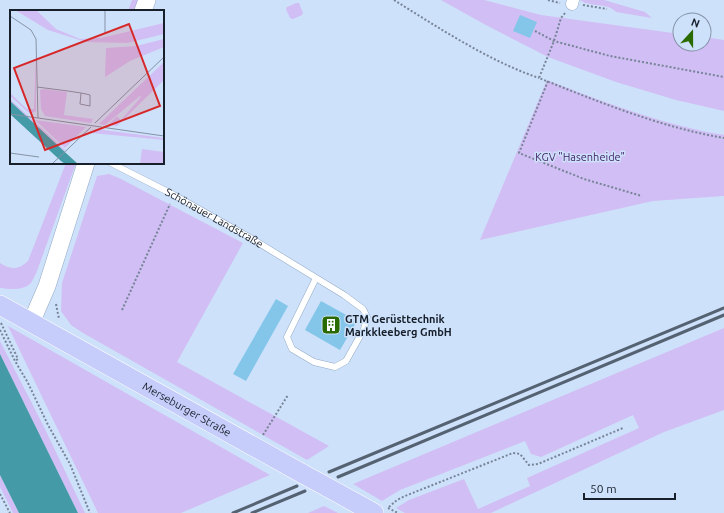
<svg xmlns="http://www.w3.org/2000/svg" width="724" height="513" viewBox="0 0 724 513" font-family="Ubuntu,sans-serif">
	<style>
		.green { fill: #d1bef4 }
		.water { fill: #449aa6 }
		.building { fill: #83c6e9 }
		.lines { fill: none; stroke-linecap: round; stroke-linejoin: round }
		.lane-casing { stroke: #92a9c5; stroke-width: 7 }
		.street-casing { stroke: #92a9c5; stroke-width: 13 }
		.secondary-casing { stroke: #92a9c5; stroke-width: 18 }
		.primary-casing { stroke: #fff; stroke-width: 20 }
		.path { stroke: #768497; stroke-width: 2; stroke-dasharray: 2 2; stroke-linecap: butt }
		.lane { stroke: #fff; stroke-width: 6 }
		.street { stroke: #fff; stroke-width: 12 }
		.secondary { stroke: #fff; stroke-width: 17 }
		.primary { stroke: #c7cdfa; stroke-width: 19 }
		.rail { stroke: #556272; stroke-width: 3 }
		.primary-bridge-casing { stroke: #fff; stroke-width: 20; stroke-linecap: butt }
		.primary-bridge { stroke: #c7cdfa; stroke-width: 19 }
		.labels { text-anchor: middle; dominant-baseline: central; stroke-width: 3; stroke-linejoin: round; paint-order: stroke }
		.park-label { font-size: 11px; fill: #432569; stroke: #cee1fa }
		.street-label { font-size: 11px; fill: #161f2a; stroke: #cee1fa }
		.poi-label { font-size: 11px; font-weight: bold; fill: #161f2a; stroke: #cee1fa; text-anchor: start }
		.inset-road { fill: none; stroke: #8493a7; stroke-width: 1 }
		.view { fill: #d62828; fill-opacity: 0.15; stroke: #d62828; stroke-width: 2 }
		.inset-edge { fill: none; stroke: #161f2a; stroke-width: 2 }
	</style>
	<rect width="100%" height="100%" fill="#cee1fa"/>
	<g class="green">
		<path d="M 132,0 L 139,0 L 134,11 L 128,11 Z"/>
		<path d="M 441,0 L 484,0 L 541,15 L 680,34 L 680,44 L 704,44 L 704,37 L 724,40 L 724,111 L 676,100 L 616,82 L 548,57 L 484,24 Z"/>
		<path d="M 580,0 L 604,0 L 645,12 L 652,18 L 616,12 C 607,2 591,8 580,0 Z"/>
		<path d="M 296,3 L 299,3 L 303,13 L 302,15 L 293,19 L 290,18 L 286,9 L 287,7 Z"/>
		<path d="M 547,80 C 604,102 663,125 724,135 L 724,196 L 653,201 L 480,240 Z"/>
		<path d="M 66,163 L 76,163 L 37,271 C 35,275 33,280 31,283 C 23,291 10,289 0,288 L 0,263 C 11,270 19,270 28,261 Z"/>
		<path d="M 109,174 L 119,178 L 243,243 L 177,362 L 329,446 L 307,460 L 83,333 L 71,325 L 61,311 L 62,283 L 97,176 Z"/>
		<path d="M 8,326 L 270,475 L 181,513 L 98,513 Z"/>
		<path d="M 724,328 L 724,410 L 664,432 L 491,513 L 405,513 L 396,508 L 409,500 L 464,479 L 478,509 L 530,486 L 527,478 L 639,428 L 633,415 L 541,457 L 531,454 L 525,441 L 400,490 L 382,501 L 353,484 Z"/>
		<path d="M 0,341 L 44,427 L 85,513 L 78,513 L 0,354 Z"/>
		<path d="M 0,475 L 19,513 L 13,513 L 0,487 Z"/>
		<path d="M 324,506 L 338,513 L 308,513 Z"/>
	</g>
	<path class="water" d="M 0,354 L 78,513 L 19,513 L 0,475 Z"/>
	<g class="building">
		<path d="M 520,15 L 537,22 L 530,38 L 513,31 Z"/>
		<path d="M 276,299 L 288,306 L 246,381 L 233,374 Z"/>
		<path d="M 321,301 L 357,321 L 340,350 L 305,330 Z"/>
	</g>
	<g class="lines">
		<g class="lane-casing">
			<g id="lane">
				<path id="s1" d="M 111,163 L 174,195 L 249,237 L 344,295 L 363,309 L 367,317 L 364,329 L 346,361 L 335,367 L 314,362 L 292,349 L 287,337 L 316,278"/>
			</g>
		</g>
		<g class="street-casing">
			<path id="street" d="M 572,4 L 573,0"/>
		</g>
		<g class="secondary-casing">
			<g id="secondary">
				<path d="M 143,11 L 147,0"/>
				<path d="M 31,323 L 47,286 L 86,163"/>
			</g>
		</g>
		<g class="primary-casing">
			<g id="primary">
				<path id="s2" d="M 0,305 L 303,474"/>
				<path d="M 327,487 L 374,513"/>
			</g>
		</g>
		<g class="path">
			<path d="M 394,0 C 439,28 489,61 539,78"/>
			<path d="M 548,0 L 560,3"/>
			<path d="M 583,5 L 607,9"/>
			<path d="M 565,13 L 561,18 L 554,41 L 539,78 C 599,102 660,127 724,138"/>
			<path d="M 535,31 L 554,41 L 610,56 L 724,77"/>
			<path d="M 548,81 L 519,153 L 584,179 L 642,196"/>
			<path d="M 56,304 L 59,319"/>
			<path d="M 122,310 L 170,204"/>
			<path d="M 1,323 L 18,359 L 15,361"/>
			<path d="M 0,330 L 15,361 L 28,383 L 48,425 L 70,464 L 90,513"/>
			<path d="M 263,435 L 288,395"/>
			<path d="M 0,494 L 10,513"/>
			<path d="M 389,507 L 397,500 L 405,496 L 513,453 L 520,454 L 529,465 L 538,464 L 623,428"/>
			<path d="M 388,508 L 398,513"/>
		</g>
		<use href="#lane" class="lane"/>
		<use href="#street" class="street"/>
		<use href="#secondary" class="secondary"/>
		<use href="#primary" class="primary"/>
		<g class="rail">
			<path d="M 329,472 L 724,308"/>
			<path d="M 338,477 L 724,315"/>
			<path d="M 233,513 L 297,486"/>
			<path d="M 252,513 L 305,491"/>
		</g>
		<g class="primary-bridge-casing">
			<path id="primary-bridge" d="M 303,474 L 327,487"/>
		</g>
		<use href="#primary-bridge" class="primary-bridge"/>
	</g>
	<defs>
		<g id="building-square" transform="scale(1)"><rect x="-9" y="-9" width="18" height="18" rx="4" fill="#296b00" stroke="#cee1fa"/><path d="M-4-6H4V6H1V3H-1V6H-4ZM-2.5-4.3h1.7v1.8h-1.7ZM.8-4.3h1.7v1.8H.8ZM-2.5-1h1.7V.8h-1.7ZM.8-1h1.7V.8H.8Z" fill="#fff"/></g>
	</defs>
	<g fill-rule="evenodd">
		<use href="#building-square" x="331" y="325"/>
	</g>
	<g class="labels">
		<g class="park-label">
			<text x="580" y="157">KGV "Hasenheide"</text>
		</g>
		<g class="street-label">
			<text stroke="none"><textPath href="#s1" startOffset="117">Schönauer Landstraße</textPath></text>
			<text stroke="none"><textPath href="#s2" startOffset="214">Merseburger Straße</textPath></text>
		</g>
		<g class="poi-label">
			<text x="345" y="319">GTM Gerüsttechnik<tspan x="345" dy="13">Markkleeberg GmbH</tspan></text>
		</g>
	</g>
	<g transform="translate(10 10)">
		<rect width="154" height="154" fill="#cee1fa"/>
		<path d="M 5,0 L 26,0 L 46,19 L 70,29 L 91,28 L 154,13 L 154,24 L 117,33 L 76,32 L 38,20 ZM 154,29 L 154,37 L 120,51 L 95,67 L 96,38 L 126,36 ZM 26,41 L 26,101 L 20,104 L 0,86 L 0,83 L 17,99 L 24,99 ZM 154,52 L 154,70 L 107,116 L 98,115 L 107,106 L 111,110 L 131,87 L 130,86 L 95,115 L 89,114 ZM 34,79 L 57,82 L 54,105 L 83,109 L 81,113 L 35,106 L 31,99 L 30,80 ZM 0,89 L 55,140 L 54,141 L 0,91 ZM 25,110 L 76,117 L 55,138 ZM 86,119 L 154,128 L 154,130 L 82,123 ZM 132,139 L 154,142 L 154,154 L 130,154 Z" fill="#d1bef4"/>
		<path d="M 0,91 L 57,144 L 68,154 L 55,154 L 51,151 L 0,104 Z" fill="#449aa6"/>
		<path class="inset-road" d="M 0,6 L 21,20 L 26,29 L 28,108M 95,24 L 95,0M 27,77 L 58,81 L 71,83 L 76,84 L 80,85 L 80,96 L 70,94 L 71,83M 0,104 L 154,126M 85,113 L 154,47M 0,143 L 29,147M 42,154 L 81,117"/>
		<path class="view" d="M 119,14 L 150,96 L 35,140 L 4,58 Z"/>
		<rect width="154" height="154" class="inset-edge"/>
	</g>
	<g transform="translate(692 32) rotate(21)"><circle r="19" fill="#cee1fa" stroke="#8493a7"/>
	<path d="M0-3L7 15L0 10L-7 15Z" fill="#296b00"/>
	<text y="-6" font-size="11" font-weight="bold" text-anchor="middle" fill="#161f2a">N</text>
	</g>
	<path d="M584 493v6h91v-6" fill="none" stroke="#161f2a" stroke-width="2"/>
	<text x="590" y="493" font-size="12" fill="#161f2a" stroke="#cee1fa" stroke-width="3" paint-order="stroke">50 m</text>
</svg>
